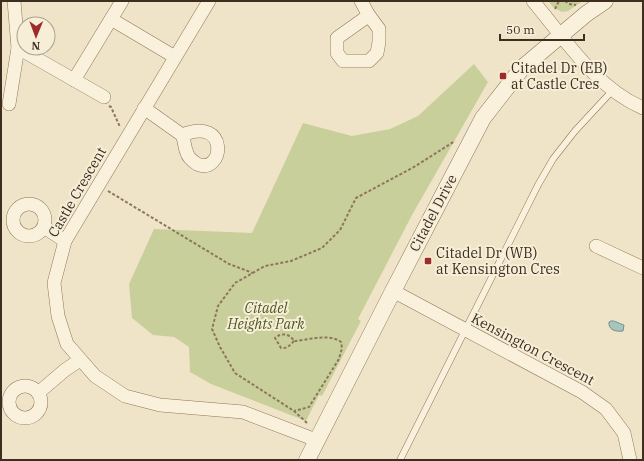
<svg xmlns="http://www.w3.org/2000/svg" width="644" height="461" viewBox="0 0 644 461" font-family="'IBM Plex Serif',serif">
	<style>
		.green { fill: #c9cf9b }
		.water { fill: #a9c4bc; stroke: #6f938a }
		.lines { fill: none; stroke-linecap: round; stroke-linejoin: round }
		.service-casing { stroke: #8d765c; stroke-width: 7 }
		.minor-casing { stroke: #8d765c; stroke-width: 14 }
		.tertiary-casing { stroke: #8d765c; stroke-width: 17 }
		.path { stroke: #8d765c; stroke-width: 2; stroke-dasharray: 3 2; stroke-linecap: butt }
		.service { stroke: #faf1dc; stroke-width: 6 }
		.minor { stroke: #faf1dc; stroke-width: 13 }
		.tertiary { stroke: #faf1dc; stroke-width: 16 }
		.poi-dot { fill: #9e2a2b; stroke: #f7eed8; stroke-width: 1.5 }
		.labels { text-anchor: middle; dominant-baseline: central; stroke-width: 4; stroke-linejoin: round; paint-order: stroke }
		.poi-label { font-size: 14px; fill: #3d2e20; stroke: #f7eed8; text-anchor: start }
		.street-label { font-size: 14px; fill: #3d2e20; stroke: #f7eed8 }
		.park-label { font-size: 14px; font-style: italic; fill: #4d5a26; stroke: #f7eed8 }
	</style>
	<rect width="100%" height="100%" fill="#f0e4c8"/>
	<g class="green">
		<path d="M 548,1 L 583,1 L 568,11 L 562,12 L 553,7 Z"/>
		<path d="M 474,64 L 488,82 L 412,215 L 358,319 L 361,321 L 322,396 L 319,395 L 306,421 L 211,384 L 190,372 L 189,347 L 174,337 L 153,335 L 132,318 L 129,284 L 154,229 L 252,233 L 303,123 L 352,136 L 390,129 L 418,116 Z"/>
	</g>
	<path class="water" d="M 611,321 C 614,320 620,324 624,325 L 623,331 C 616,332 608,330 609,322 Z"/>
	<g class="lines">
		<g class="service-casing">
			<path id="service" d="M 400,460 L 538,185 L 553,159 L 575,131 L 612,91"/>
		</g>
		<g class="minor-casing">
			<g id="minor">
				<path d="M 209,1 L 65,241 L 54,283 L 58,316 L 67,344 L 95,376 L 125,396 L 160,405 L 243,412 L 316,440"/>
				<path d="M 361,1 L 368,14 L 379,29 L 379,42 L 377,53 L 369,61 L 343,61 L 337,53 L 337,38 L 368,16 L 368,14"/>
				<path d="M 533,1 C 565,39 596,88 643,108"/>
				<path d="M 111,19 L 175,57"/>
				<path d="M 18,48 L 104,97"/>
				<path d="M 74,80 L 122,1"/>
				<path d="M 9,104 L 18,48 L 14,1"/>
				<path d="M 144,108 L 182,135 C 185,141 184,147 187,153 C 188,157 194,162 197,164 C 224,176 230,115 182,135"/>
				<circle cx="29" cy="220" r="16"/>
				<path d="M 44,227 L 65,241"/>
				<path d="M 596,246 L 643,268"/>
				<path d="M 393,291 L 582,392 L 606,409 L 624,433 L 630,460"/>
				<circle cx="25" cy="402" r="16"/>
				<path d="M 38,393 L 65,370 L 80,360"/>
			</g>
		</g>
		<g class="tertiary-casing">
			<path id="tertiary" d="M 307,460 L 393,291 L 483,118 L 522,68 L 586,14 L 605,1"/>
		</g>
		<g class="path">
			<path d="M 565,1 L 569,4 L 576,5"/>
			<path d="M 555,9 L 559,1"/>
			<path d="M 109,106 L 111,107 L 120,127"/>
			<path d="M 108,191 L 229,264 L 253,273"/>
			<path d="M 294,341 C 290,345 287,349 281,348 L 275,338 C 282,332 290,334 294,341 C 308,340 329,333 341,342 L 342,348 L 339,359 L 309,407 L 294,411"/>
			<path d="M 307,423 L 294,411 L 235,373 L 220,347 L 212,329 L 218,306 L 235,283 L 265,266 L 291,261 L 322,248 L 340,230 L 356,198 L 414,167 L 455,141"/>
		</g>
		<use href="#service" class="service"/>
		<use href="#minor" class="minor"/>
		<use href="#tertiary" class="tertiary"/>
	</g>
	<g class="poi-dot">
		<rect x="499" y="72" width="8" height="8" rx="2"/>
		<rect x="424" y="257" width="8" height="8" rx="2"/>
	</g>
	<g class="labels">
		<g class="poi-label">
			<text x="511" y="68">Citadel Dr (EB)<tspan x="511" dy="16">at Castle Cres</tspan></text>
			<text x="436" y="253">Citadel Dr (WB)<tspan x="436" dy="16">at Kensington Cres</tspan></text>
		</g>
		<g class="street-label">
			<text transform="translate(77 192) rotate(-60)">Castle Crescent</text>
			<text transform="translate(433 213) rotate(-62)">Citadel Drive</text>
			<text transform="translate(533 349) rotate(28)">Kensington Crescent</text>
		</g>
		<g class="park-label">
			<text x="266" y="308">Citadel<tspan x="266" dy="16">Heights Park</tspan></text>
		</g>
	</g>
	<rect width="644" height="461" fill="none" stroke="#3d2e20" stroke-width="4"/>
	<g transform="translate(36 36) rotate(181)"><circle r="19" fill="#f7eed8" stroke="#ada18e"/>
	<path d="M0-3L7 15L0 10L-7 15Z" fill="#9e2a2b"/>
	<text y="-6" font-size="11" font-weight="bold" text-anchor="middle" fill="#3d2e20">N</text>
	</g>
	<path d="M500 34v6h84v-6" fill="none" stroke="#3d2e20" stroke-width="2"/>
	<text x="506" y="34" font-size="12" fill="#3d2e20" stroke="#f7eed8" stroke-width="3" paint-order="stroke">50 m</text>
</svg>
